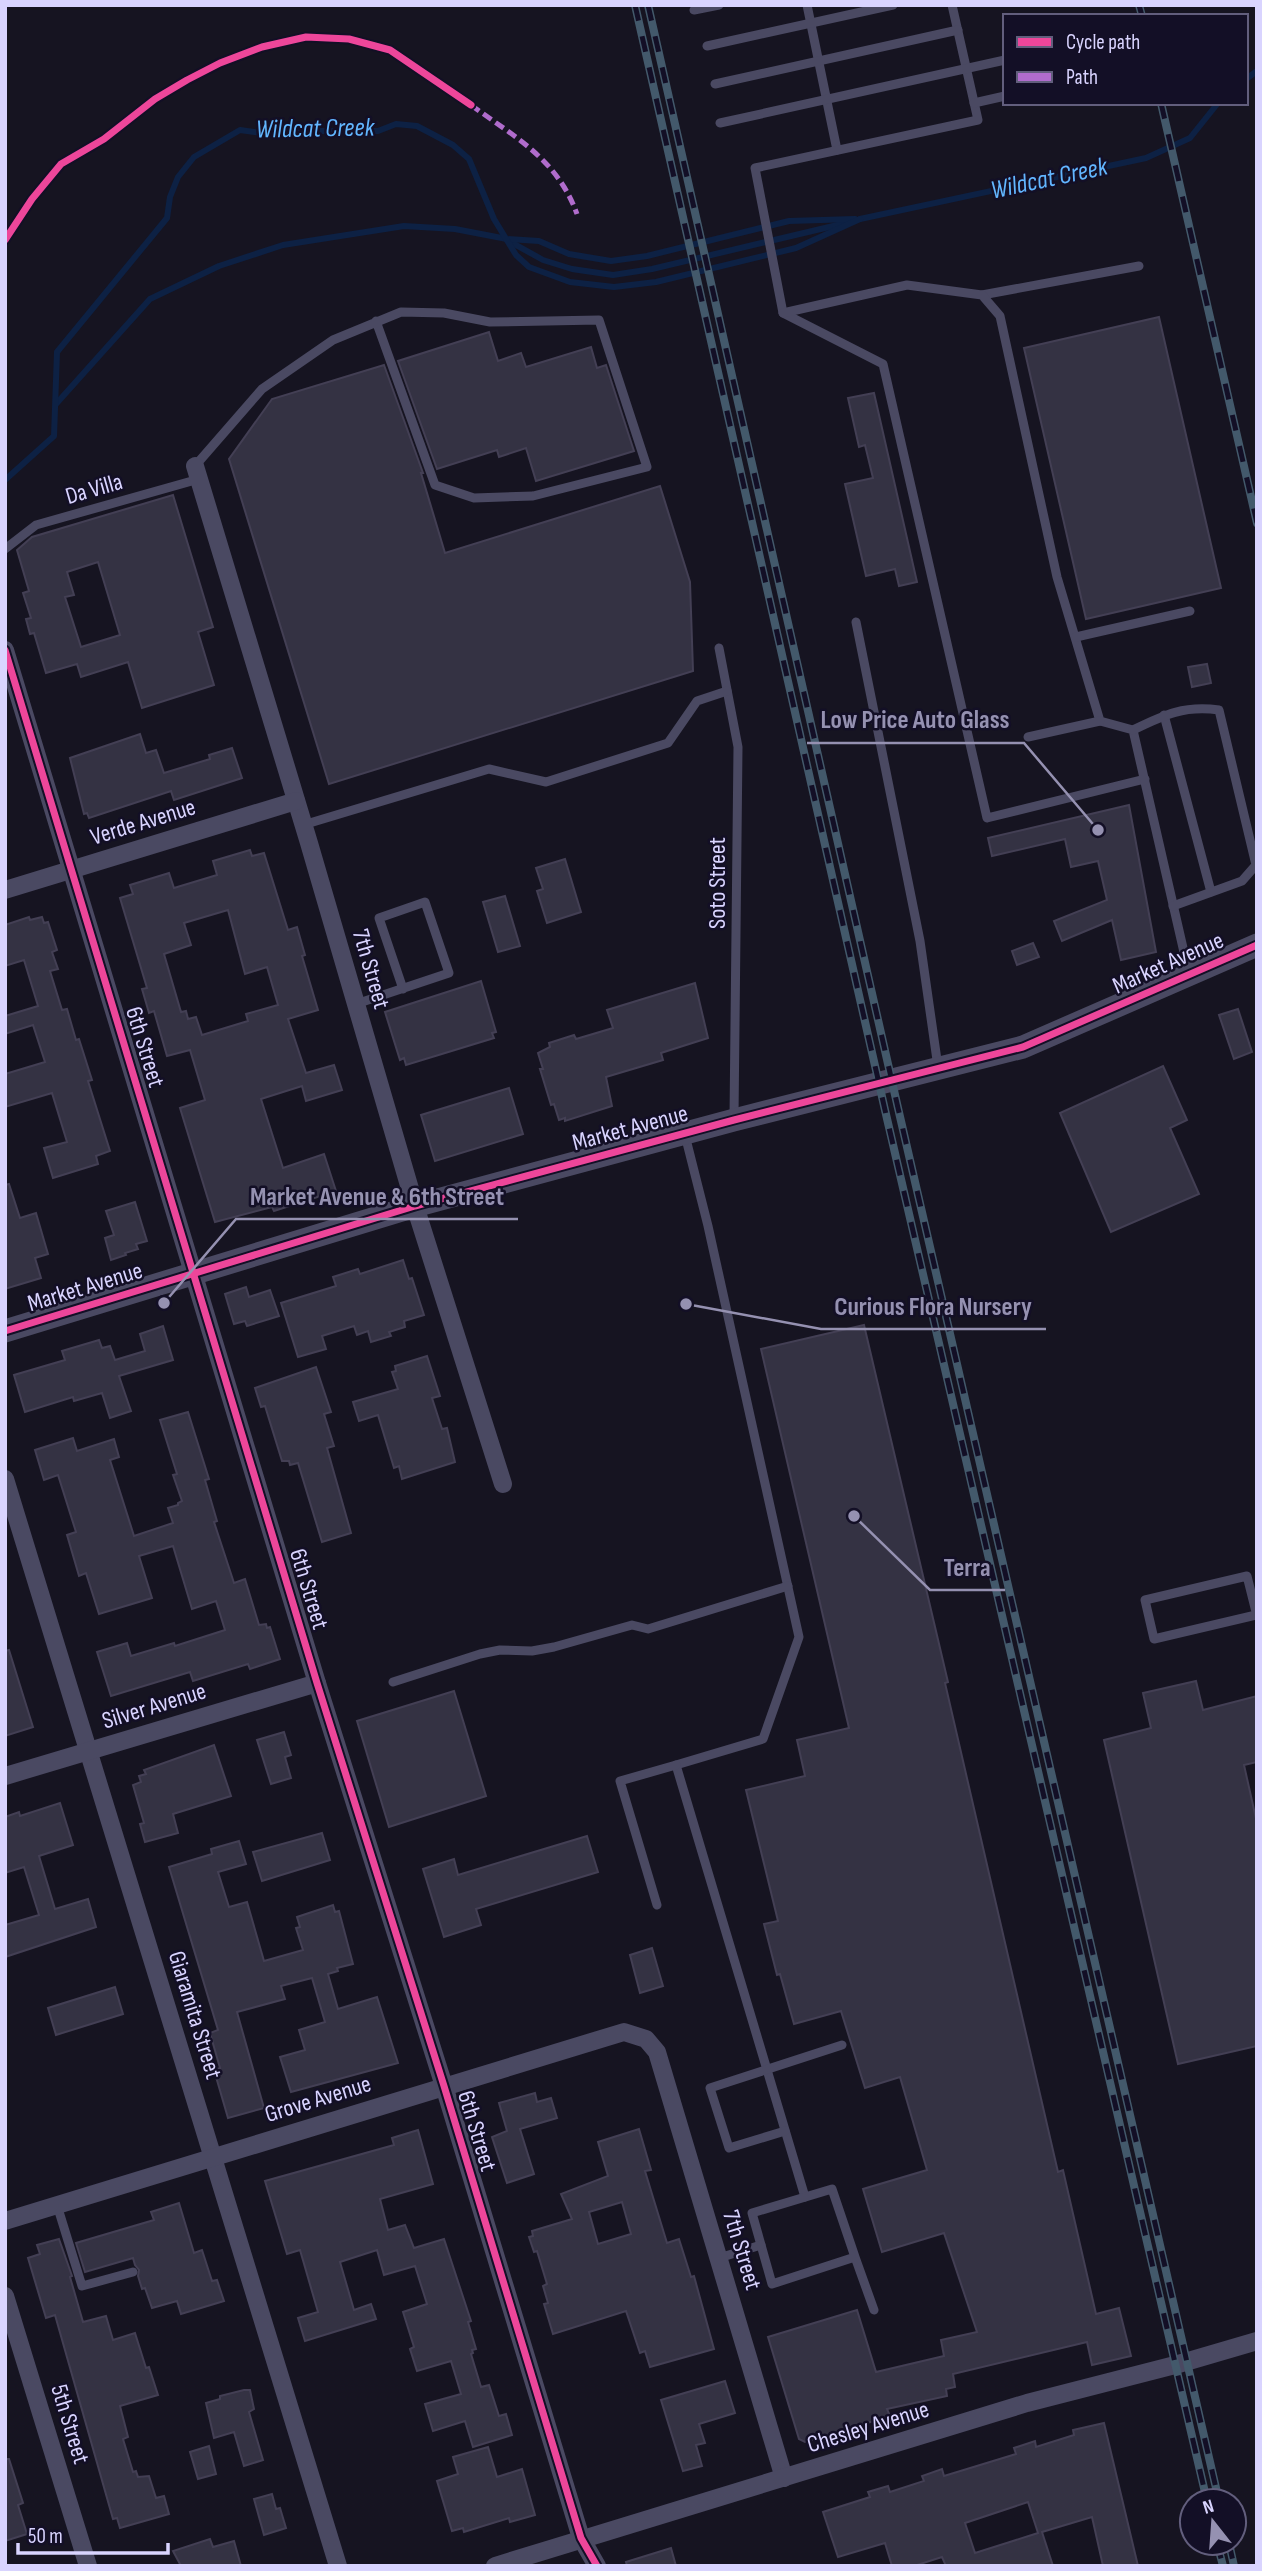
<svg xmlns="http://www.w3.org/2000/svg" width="1262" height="2571" viewBox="0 0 1262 2571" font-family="'Sofia Sans Condensed',sans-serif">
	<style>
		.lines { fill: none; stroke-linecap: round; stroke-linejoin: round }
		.stream { stroke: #0d2144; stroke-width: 6 }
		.building { fill: #343243; stroke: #433f54; stroke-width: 2; fill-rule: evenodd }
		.service { stroke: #4a4962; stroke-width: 9 }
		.minor { stroke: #4a4962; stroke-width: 18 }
		.tertiary { stroke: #4a4962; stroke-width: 23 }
		.rail-casing { stroke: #43596b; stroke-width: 8 }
		.rail { stroke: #130f26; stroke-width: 5; stroke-dasharray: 16; stroke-linecap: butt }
		.quiet { stroke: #b06ccc; stroke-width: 5; stroke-dasharray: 10 5; stroke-linecap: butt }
		.cycleway-casing { stroke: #130f26; stroke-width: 11 }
		.cycleway { stroke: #ed469a; stroke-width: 7 }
		.labels { text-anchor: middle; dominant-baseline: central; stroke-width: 5; stroke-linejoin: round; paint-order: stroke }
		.street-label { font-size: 24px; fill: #d9d4ff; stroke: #130f26 }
		.water-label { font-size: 26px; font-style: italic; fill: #62b6ff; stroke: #130f26 }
		.leader { fill: none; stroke: #9591b1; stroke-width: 2.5 }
		.callout-dot { fill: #9591b1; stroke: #130f26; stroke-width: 2.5 }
		.callout-label { font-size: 26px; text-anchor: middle; font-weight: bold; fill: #9591b1; stroke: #130f26; stroke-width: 5; stroke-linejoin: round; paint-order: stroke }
	</style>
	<rect width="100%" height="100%" fill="#161421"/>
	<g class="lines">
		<g class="stream">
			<path d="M 1246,79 L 1257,71"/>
			<path d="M 860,219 L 1146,158 L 1190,138 L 1218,103"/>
			<path d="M 509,241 L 543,260 L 572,269 L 613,275 L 652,269 L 846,223"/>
			<path d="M 56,404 L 150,299 L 219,266 L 283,245 L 404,226 L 455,229 L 507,239 L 539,241 L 569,254 L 611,261 L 647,256 L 789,221 L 855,219"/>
			<path d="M 5,480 L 54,436 L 57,352 L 167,218 L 170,197 L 178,177 L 194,157 L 240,130 L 269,134 L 285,131 L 378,131 L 396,124 L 417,126 L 453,145 L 469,159 L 494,219 L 516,255 L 529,267 L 570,282 L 614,287 L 656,282 L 796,248 L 860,219"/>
		</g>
	</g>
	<g class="building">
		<path d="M 1159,317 L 1221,588 L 1086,619 L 1024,348 Z"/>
		<path d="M 489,332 L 498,361 L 521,353 L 526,367 L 591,347 L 597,368 L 606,365 L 634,451 L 536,481 L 526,448 L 499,457 L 497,450 L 437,469 L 398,361 Z"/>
		<path d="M 384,365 L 423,473 L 421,473 L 445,553 L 660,486 L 690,582 L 693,671 L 329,784 L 229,459 L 272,399 Z"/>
		<path d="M 874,393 L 917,582 L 899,586 L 895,569 L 866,576 L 845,484 L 873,478 L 865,445 L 859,447 L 848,398 Z"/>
		<path d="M 173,495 L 213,627 L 198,632 L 214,685 L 142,708 L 128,662 L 81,677 L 77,664 L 46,673 L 34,633 L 30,634 L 26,619 L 31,618 L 23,593 L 29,591 L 17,550 L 32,537 ZM 98,562 L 120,635 L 81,647 L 65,597 L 74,595 L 67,572 Z"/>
		<path d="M 1207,664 L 1211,683 L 1192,687 L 1188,667 Z"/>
		<path d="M 140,734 L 146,753 L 156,750 L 164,773 L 210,759 L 209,755 L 232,748 L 242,778 L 174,800 L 171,791 L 89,818 L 87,813 L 84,814 L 70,758 Z"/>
		<path d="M 1129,805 L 1156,952 L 1121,960 L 1112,920 L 1062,941 L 1054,921 L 1107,900 L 1098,861 L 1071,867 L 1065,839 L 992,856 L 988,838 Z"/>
		<path d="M 250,850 L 252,856 L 264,853 L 288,930 L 297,927 L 305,955 L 302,956 L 318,1010 L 288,1019 L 306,1073 L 334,1065 L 342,1090 L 306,1101 L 302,1086 L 261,1099 L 283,1168 L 324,1154 L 336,1191 L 274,1211 L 272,1207 L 215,1222 L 180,1108 L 205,1100 L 190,1050 L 167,1056 L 154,1011 L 149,1013 L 142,989 L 147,988 L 120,898 L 133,894 L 130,885 L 169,873 L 174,888 L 217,875 L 213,861 ZM 228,910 L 245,974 L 267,967 L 278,1005 L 246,1014 L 248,1021 L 202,1035 L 196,1017 L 188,1019 L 186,1011 L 181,1012 L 164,954 L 191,945 L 184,923 Z"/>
		<path d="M 565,859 L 581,912 L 547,923 L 537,891 L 543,889 L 536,868 Z"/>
		<path d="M 505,896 L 520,946 L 498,952 L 483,902 Z"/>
		<path d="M 29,917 L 30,920 L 42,917 L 44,923 L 48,922 L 57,950 L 52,952 L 58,969 L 50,971 L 62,1010 L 67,1009 L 76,1040 L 79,1039 L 92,1080 L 88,1081 L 110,1151 L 96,1156 L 98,1164 L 53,1178 L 44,1148 L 67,1142 L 52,1093 L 5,1107 L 5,1074 L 45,1062 L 33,1025 L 5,1034 L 5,1016 L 38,1006 L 24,960 L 5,966 L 5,925 Z"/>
		<path d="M 1033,943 L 1039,957 L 1017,965 L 1012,951 Z"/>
		<path d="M 481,981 L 496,1032 L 492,1033 L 494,1038 L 406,1065 L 404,1058 L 400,1060 L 385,1012 Z"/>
		<path d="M 695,983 L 708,1038 L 661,1053 L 663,1060 L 606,1077 L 612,1106 L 565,1121 L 565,1118 L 559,1120 L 554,1104 L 551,1105 L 540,1069 L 543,1069 L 538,1053 L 550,1047 L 549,1043 L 574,1035 L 576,1039 L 613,1028 L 607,1010 Z"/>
		<path d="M 1238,1009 L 1252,1052 L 1234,1059 L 1219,1015 Z"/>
		<path d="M 1163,1066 L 1187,1120 L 1170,1128 L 1199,1194 L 1111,1232 L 1060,1113 Z"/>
		<path d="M 509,1088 L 523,1134 L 435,1161 L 421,1115 Z"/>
		<path d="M 9,1184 L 20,1218 L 36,1213 L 48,1254 L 35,1258 L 41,1278 L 5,1289 L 5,1185 Z"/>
		<path d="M 135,1202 L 147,1241 L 136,1244 L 138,1249 L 125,1253 L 126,1255 L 111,1260 L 105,1238 L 114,1235 L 106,1211 Z"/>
		<path d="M 403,1260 L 409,1279 L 412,1278 L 424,1315 L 404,1321 L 405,1327 L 389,1332 L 391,1336 L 371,1342 L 368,1331 L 357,1335 L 354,1326 L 322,1336 L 326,1349 L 298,1357 L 281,1303 L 336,1286 L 333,1277 L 358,1269 L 360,1274 Z"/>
		<path d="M 246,1287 L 249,1297 L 270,1290 L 279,1316 L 247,1326 L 245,1321 L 234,1324 L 225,1294 Z"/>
		<path d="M 864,1325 L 948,1682 L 945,1683 L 1058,2172 L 1063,2170 L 1096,2314 L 1119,2308 L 1131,2356 L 1092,2365 L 1087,2342 L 953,2374 L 955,2387 L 946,2389 L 947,2396 L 887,2409 L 890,2416 L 805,2442 L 799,2439 L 768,2337 L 857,2310 L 876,2372 L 944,2356 L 941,2340 L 977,2332 L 944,2233 L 882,2252 L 863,2189 L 927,2170 L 900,2077 L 865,2088 L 841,2011 L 794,2024 L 780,1974 L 777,1975 L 764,1924 L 778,1921 L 746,1790 L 805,1776 L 797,1740 L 849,1728 L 761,1349 Z"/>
		<path d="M 163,1326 L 173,1360 L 119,1376 L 131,1411 L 110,1418 L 102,1393 L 74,1401 L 73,1397 L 25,1412 L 14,1375 L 65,1360 L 62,1351 L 99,1340 L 102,1348 L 110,1346 L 115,1360 L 145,1351 L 140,1334 Z"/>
		<path d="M 427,1356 L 440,1396 L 432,1398 L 442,1429 L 447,1428 L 455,1462 L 402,1479 L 399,1466 L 394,1468 L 378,1415 L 359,1421 L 353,1402 L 398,1389 L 392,1372 L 396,1371 L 395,1366 Z"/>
		<path d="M 316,1367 L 331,1412 L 324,1414 L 334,1446 L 327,1448 L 351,1533 L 322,1542 L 298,1463 L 290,1465 L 289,1461 L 282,1461 L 265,1406 L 261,1407 L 255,1388 Z"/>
		<path d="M 188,1412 L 209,1479 L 205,1480 L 217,1521 L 214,1522 L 234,1583 L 245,1579 L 259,1625 L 266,1624 L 267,1628 L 270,1627 L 280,1659 L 250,1669 L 248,1664 L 193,1681 L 190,1672 L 111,1696 L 97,1652 L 127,1643 L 131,1656 L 174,1643 L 175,1646 L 225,1630 L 216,1601 L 192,1609 L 173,1546 L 139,1556 L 152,1598 L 99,1614 L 86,1573 L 79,1576 L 67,1535 L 76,1532 L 58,1475 L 44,1480 L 35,1450 L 73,1438 L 77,1451 L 114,1439 L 119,1457 L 110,1460 L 134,1536 L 173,1523 L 168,1508 L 178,1505 L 178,1503 L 182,1501 L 173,1475 L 177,1474 L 160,1420 Z"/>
		<path d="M 9,1650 L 33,1727 L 5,1736 L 5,1651 Z"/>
		<path d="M 1196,1681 L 1203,1710 L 1257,1696 L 1257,1762 L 1244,1765 L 1257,1823 L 1257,2046 L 1178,2064 L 1104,1740 L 1151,1728 L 1143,1693 Z"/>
		<path d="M 454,1691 L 486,1796 L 389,1827 L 357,1721 Z"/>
		<path d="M 284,1732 L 291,1755 L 285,1757 L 291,1778 L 271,1784 L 257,1740 Z"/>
		<path d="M 214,1745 L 231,1796 L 173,1814 L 178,1833 L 145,1842 L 140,1824 L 144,1823 L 133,1785 L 141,1782 L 139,1776 L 146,1774 L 144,1770 Z"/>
		<path d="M 60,1803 L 73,1845 L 39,1856 L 55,1909 L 88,1899 L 96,1927 L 5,1957 L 5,1925 L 39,1915 L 24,1867 L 5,1873 L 5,1817 L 19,1812 L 20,1816 Z"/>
		<path d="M 322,1833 L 330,1860 L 262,1881 L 253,1852 Z"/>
		<path d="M 587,1836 L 598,1872 L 476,1909 L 481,1925 L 444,1937 L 423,1869 L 454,1859 L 458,1875 Z"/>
		<path d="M 239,1841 L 246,1864 L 218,1872 L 229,1907 L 247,1902 L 264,1961 L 303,1950 L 296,1928 L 300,1927 L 297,1917 L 333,1905 L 335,1912 L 339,1911 L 353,1964 L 337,1968 L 338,1971 L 328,1974 L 338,2009 L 377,1997 L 398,2063 L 291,2092 L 280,2057 L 305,2050 L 299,2030 L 325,2022 L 312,1978 L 281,1986 L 285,1999 L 237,2012 L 264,2108 L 228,2118 L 214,2070 L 220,2068 L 210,2033 L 218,2030 L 169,1867 L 212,1854 L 211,1849 Z"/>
		<path d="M 652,1948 L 663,1986 L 640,1993 L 630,1955 Z"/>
		<path d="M 115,1987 L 123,2014 L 56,2035 L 48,2008 Z"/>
		<path d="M 535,2093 L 537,2102 L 551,2098 L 557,2118 L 520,2129 L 534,2174 L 507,2183 L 492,2137 L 507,2131 L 499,2103 Z"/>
		<path d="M 639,2129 L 651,2170 L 645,2171 L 667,2243 L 679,2239 L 691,2277 L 694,2276 L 714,2349 L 650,2367 L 645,2351 L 640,2353 L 626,2311 L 553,2334 L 544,2304 L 548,2303 L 543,2286 L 547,2284 L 537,2251 L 534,2252 L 529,2237 L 533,2236 L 532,2231 L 572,2219 L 561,2194 L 608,2176 L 598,2142 ZM 622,2202 L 631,2234 L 598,2244 L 589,2212 Z"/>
		<path d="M 418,2130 L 433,2184 L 380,2199 L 388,2230 L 405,2225 L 414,2248 L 444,2239 L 471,2321 L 468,2322 L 476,2349 L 472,2350 L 473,2353 L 471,2354 L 481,2387 L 489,2385 L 499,2416 L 506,2414 L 512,2435 L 473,2447 L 465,2421 L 433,2431 L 425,2404 L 461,2394 L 451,2361 L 417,2371 L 410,2349 L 414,2347 L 403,2312 L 427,2304 L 415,2266 L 384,2275 L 377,2250 L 340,2262 L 354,2310 L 371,2304 L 376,2319 L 305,2341 L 298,2318 L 318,2312 L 300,2250 L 287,2254 L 265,2181 L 394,2145 L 392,2138 Z"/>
		<path d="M 179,2203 L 194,2253 L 202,2250 L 212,2281 L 217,2280 L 224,2301 L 181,2314 L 177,2301 L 152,2308 L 145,2288 L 142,2289 L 138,2276 L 139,2270 L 135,2265 L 133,2258 L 85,2272 L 76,2243 L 154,2220 L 151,2212 Z"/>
		<path d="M 59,2239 L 72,2276 L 70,2277 L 83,2322 L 106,2316 L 113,2340 L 135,2333 L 146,2368 L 149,2367 L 158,2395 L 120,2406 L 128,2437 L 123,2439 L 133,2472 L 136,2471 L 138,2477 L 149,2476 L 156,2498 L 164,2496 L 169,2514 L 120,2528 L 117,2518 L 113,2519 L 55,2315 L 46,2318 L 28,2258 L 40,2254 L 37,2245 Z"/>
		<path d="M 725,2381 L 735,2413 L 699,2424 L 705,2443 L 696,2445 L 702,2466 L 683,2471 L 661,2400 Z"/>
		<path d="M 244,2390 L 250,2390 L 254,2409 L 249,2412 L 263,2460 L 244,2466 L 234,2432 L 214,2438 L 206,2403 L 220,2399 L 220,2396 Z"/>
		<path d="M 1104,2423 L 1138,2566 L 1103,2566 L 1092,2517 L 1042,2532 L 1053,2566 L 946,2566 L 942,2557 L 914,2566 L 892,2566 L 885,2543 L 838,2557 L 823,2512 L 870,2497 L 868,2492 L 888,2486 L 890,2492 L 924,2481 L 922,2476 L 942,2469 L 944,2476 L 1016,2454 L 1014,2448 L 1035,2441 L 1036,2447 L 1074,2435 L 1073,2430 ZM 1028,2502 L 1038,2533 L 975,2553 L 965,2523 Z"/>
		<path d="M 209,2446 L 216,2474 L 198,2479 L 190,2452 Z"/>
		<path d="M 488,2447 L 497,2477 L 522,2469 L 535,2515 L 510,2522 L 509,2518 L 464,2532 L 463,2528 L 452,2531 L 437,2481 L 458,2474 L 453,2457 Z"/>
		<path d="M 5,2459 L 9,2459 L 23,2503 L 18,2505 L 27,2534 L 5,2541 Z"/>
		<path d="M 272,2494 L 276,2509 L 280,2508 L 286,2528 L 264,2535 L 254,2499 Z"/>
		<path d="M 210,2539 L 213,2547 L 234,2541 L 241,2566 L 181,2566 L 173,2551 Z"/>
		<path d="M 671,2548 L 676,2566 L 627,2566 L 626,2562 Z"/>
	</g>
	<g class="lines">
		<g class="service">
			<path d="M 807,5 L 837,150"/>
			<path d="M 952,5 L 978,120 L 755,168 L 783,313 L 883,364 L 987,818 L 1145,779"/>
			<path d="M 694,10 L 719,5"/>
			<path d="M 707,46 L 893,5"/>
			<path d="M 715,84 L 958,30"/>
			<path d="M 974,103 L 1005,96"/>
			<path d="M 720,123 L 1005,60"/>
			<path d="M 982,295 L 1139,266"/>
			<path d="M 783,313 L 907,285 L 982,295 L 1000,316 L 1057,577 L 1100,721 L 1133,730 L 1189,974"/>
			<path d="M 195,466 L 262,389 L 333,340 L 401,312 L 444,313 L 490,322 L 599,320 L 647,467 L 533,496 L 474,498 L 435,485 L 376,321"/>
			<path d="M 5,549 L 36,525 L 199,479"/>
			<path d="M 856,622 L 920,941 L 938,1067"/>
			<path d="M 1076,637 L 1190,611"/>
			<path d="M 719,648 L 738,747 L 734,1117"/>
			<path d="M 1164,715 L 1211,892"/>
			<path d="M 1133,730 C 1164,715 1184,705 1219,710 L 1256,865 L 1242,881 L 1173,906"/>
			<path d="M 1028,737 L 1100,721"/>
			<path d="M 303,825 L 489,769 L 546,782 L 668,743 L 697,701 L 727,691"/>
			<path d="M 356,1004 L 449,973 L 425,902 L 379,918 L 403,989"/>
			<path d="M 685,1135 L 708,1226 L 799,1637 L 763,1739 L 676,1765 L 805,2197"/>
			<path d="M 1256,1615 L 1154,1639 L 1145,1600 L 1247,1576 L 1257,1616"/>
			<path d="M 393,1682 L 480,1654 L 500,1650 L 532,1651 L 554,1647 L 632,1625 L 648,1629 L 788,1586"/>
			<path d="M 657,1905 L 620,1781 L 676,1765"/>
			<path d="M 785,2131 L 729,2148 L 710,2088 L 842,2045"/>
			<path d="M 57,2205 L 82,2286 L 133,2272"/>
			<path d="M 855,2257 L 832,2189 L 752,2213 L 772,2284 L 855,2257 L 874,2310"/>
			<path d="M 719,2258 L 761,2245"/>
		</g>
		<g class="minor">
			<path d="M 195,466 L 309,843 L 415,1206 L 503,1484"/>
			<path d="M 5,650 L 317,1683 L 444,2086 L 581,2538 L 597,2566"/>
			<path d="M 5,890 L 296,801"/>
			<path d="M 5,1479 L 338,2566"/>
			<path d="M 5,1776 L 317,1683"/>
			<path d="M 5,2221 L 624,2032 L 646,2039 L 657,2052 L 784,2478"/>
			<path d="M 5,2296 L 88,2566"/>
			<path d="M 495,2566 L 1027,2403 L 1175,2365 L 1257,2341"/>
		</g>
		<path class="tertiary" d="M 5,1331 L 415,1206 L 734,1120 L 1023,1047 L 1257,945"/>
		<g class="rail-casing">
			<g id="rail">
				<path d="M 635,5 L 885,1110 L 1207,2501"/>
				<path d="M 648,5 L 898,1108 L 1219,2501"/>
				<path d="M 1139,5 L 1142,16"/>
				<path d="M 1161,103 L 1257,523"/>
				<path d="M 1217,2543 L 1223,2566"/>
				<path d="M 1229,2543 L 1234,2566"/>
			</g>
		</g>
		<use href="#rail" class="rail"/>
		<path class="quiet" d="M 471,105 C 516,138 557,159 577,214"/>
		<g class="cycleway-casing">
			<g id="cycleway">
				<path d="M 5,240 L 32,199 L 61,164 L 104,139 L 155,99 L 187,80 L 220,63 L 262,47 L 306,37 L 349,39 L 390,50 L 471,105"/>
				<path d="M 5,650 L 317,1683 L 444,2086 L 581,2538 L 597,2566"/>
				<path d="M 5,1331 L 415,1206 L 734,1120 L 1023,1047 L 1257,945"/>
			</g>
		</g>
		<use href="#cycleway" class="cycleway"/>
	</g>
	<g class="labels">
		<g class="street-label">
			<text transform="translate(94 489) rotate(-16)">Da Villa</text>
			<text transform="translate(143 822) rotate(-17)">Verde Avenue</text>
			<text transform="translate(717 883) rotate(-90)">Soto Street</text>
			<text transform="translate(1168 963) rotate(-24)">Market Avenue</text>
			<text transform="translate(371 969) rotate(74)">7th Street</text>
			<text transform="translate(145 1047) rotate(73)">6th Street</text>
			<text transform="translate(630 1128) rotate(-15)">Market Avenue</text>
			<text transform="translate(85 1287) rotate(-17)">Market Avenue</text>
			<text transform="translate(309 1589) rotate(73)">6th Street</text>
			<text transform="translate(154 1706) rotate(-17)">Silver Avenue</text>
			<text transform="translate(195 2015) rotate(73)">Giaramita Street</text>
			<text transform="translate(318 2099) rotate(-17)">Grove Avenue</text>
			<text transform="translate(477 2131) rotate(73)">6th Street</text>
			<text transform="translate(742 2250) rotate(73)">7th Street</text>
			<text transform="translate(70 2424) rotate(73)">5th Street</text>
			<text transform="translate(868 2427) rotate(-17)">Chesley Avenue</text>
		</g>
		<g class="water-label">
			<text transform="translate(315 129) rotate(-1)">Wildcat Creek</text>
			<text transform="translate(1049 179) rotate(-12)">Wildcat Creek</text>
		</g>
	</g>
	<path class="leader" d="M1098 830L1024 743H807M164 1303L236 1219H518M686 1304L821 1329H1046M854 1516L930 1590H1005"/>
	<g class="callout-dot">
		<circle cx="1098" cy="830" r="7"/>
		<circle cx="164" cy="1303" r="7"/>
		<circle cx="686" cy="1304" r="7"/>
		<circle cx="854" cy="1516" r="7"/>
	</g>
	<g class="callout-label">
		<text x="915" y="728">Low Price Auto Glass</text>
		<text x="377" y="1205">Market Avenue &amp; 6th Street</text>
		<text x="933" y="1315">Curious Flora Nursery</text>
		<text x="967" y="1576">Terra</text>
	</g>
	<rect width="1262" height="2571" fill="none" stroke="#d9d4ff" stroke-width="14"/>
	<rect x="1003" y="14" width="245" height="91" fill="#130f26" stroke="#625e7d" stroke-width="2"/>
	<rect x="1017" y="37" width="35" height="10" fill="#ed469a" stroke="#625e7d" stroke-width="2"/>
	<text x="1066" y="49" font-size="21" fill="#d9d4ff">Cycle path</text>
	<rect x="1017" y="72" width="35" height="10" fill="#b06ccc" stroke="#625e7d" stroke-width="2"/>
	<text x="1066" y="84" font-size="21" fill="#d9d4ff">Path</text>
	<g transform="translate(1213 2522) rotate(343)"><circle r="33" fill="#130f26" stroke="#625e7d" stroke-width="2"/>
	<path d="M0-5L12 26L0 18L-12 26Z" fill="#9591b1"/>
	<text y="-10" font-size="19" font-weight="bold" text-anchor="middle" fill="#d9d4ff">N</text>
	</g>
	<path d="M18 2543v10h150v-10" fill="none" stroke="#d9d4ff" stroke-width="3.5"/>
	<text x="28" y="2543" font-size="21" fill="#d9d4ff" stroke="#130f26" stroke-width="5" paint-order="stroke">50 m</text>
</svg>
